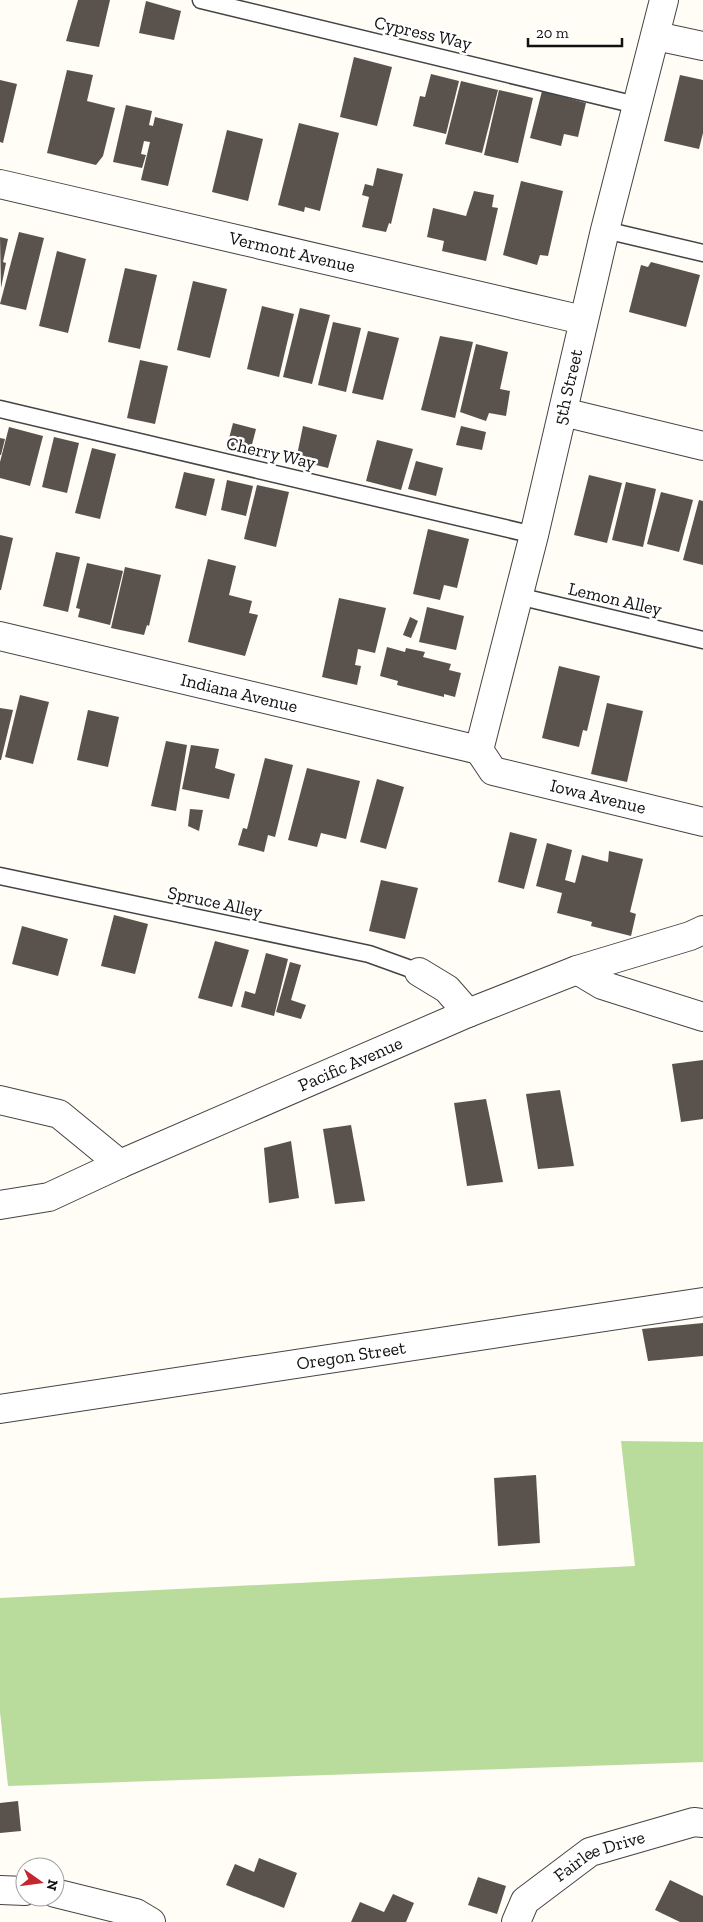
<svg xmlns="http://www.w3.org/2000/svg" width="703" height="1922" viewBox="0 0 703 1922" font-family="'Zilla Slab',serif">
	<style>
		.forest { fill: #b9dc9c }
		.building { fill: #5a524d }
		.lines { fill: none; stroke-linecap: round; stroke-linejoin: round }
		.service-casing { stroke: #444; stroke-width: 19 }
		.minor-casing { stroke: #444; stroke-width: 30 }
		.service { stroke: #fff; stroke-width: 16 }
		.minor { stroke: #fff; stroke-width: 28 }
		.labels { text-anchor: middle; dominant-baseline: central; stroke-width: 5; stroke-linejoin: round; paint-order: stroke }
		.street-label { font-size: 18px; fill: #111; stroke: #fff }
	</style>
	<rect width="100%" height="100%" fill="#fffdf5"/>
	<path class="forest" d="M 621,1441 L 703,1442 L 703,1762 L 8,1786 L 0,1712 L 0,1598 L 635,1566 Z"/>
	<g class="building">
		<path d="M 78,0 L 110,0 L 99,47 L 66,41 Z"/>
		<path d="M 146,1 L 181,11 L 174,40 L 139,33 Z"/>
		<path d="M 354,57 L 392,67 L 377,126 L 340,117 Z"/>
		<path d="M 67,70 L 93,75 L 87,101 L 115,108 L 103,156 L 96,165 L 47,153 Z"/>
		<path d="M 431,74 L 459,81 L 446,134 L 413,126 L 420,96 L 425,97 Z"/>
		<path d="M 680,75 L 703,80 L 703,133 L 699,149 L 664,141 Z"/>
		<path d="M 0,80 L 17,84 L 3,143 L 0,142 Z"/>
		<path d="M 461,81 L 498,90 L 482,153 L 445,144 Z"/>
		<path d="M 499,90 L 533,98 L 518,163 L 484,155 Z"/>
		<path d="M 542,91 L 586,103 L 578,137 L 564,134 L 561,146 L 530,138 Z"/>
		<path d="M 126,105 L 152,111 L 149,125 L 153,126 L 155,117 L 183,124 L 168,186 L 141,180 L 150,142 L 144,141 L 141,154 L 146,155 L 142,168 L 113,162 Z"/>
		<path d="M 299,123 L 339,133 L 320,211 L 305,207 L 304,212 L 278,205 Z"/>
		<path d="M 227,130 L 263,139 L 248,201 L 212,192 Z"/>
		<path d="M 377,168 L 403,174 L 391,224 L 389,223 L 386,232 L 362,227 L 369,197 L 362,195 L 365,184 L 373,186 Z"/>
		<path d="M 521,181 L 563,191 L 548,256 L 540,255 L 537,265 L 503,255 Z"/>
		<path d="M 474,191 L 494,195 L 492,207 L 498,208 L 486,261 L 442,251 L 444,241 L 427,237 L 433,208 L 466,216 Z"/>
		<path d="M 19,232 L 44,238 L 26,310 L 0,304 Z"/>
		<path d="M 0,237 L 8,239 L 3,262 L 6,263 L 1,288 Z"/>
		<path d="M 57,251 L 86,259 L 68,333 L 39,326 Z"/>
		<path d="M 651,262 L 700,275 L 686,327 L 629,312 L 641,265 L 648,267 Z"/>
		<path d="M 125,268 L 157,275 L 140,349 L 108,342 Z"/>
		<path d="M 193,281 L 227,289 L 210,358 L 177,350 Z"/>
		<path d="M 262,306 L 294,314 L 279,377 L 247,369 Z"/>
		<path d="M 300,308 L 330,315 L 312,384 L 283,377 Z"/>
		<path d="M 333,322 L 361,328 L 346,392 L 318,385 Z"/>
		<path d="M 368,331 L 399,338 L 383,400 L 352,393 Z"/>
		<path d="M 440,336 L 473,342 L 455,418 L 421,410 Z"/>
		<path d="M 476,344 L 508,352 L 500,389 L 510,391 L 506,416 L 489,413 L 486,421 L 460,412 Z"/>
		<path d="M 140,360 L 168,366 L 155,424 L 127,418 Z"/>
		<path d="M 233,423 L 256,429 L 249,456 L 226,450 Z"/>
		<path d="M 303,426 L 337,435 L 328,468 L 296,460 Z"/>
		<path d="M 461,426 L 486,432 L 482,450 L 456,445 Z"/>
		<path d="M 9,427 L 43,436 L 30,486 L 0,478 L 0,462 Z"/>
		<path d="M 54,437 L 79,443 L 67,493 L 42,487 Z"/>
		<path d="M 0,438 L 5,439 L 1,455 L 0,455 Z"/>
		<path d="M 377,440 L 413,449 L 401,490 L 366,481 Z"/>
		<path d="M 92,448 L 116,454 L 100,519 L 75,513 Z"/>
		<path d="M 416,461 L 443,468 L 436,496 L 408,489 Z"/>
		<path d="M 184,472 L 215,479 L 206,516 L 175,508 Z"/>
		<path d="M 589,475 L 622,483 L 607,543 L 574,535 Z"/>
		<path d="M 227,480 L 253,486 L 246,516 L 221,510 Z"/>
		<path d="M 626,482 L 656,489 L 643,547 L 612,540 Z"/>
		<path d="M 257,485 L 289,492 L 276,547 L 244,539 Z"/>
		<path d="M 661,492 L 693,500 L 679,552 L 647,544 Z"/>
		<path d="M 699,500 L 703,501 L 703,565 L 683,560 Z"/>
		<path d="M 428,529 L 469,539 L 457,588 L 444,585 L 440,600 L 413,594 Z"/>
		<path d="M 0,535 L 13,538 L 1,590 L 0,590 Z"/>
		<path d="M 56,552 L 80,557 L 68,612 L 43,606 Z"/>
		<path d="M 208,559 L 236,566 L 229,595 L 252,601 L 249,613 L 258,615 L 245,656 L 188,642 Z"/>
		<path d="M 87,563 L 123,571 L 110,625 L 78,617 L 80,609 L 76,608 Z"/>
		<path d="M 125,567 L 161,575 L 149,626 L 147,625 L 144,635 L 111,628 Z"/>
		<path d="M 339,598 L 386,608 L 375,653 L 358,649 L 355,665 L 361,666 L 357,685 L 322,677 Z"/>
		<path d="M 427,607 L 464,616 L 456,650 L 419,642 Z"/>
		<path d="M 410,617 L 418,621 L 411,638 L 403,635 Z"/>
		<path d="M 387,647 L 405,652 L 406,648 L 425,652 L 423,657 L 451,664 L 449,670 L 461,673 L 455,697 L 444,694 L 444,697 L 397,685 L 398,681 L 380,676 Z"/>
		<path d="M 559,666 L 600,676 L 587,731 L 583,730 L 579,747 L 542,738 Z"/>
		<path d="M 20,695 L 49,702 L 33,764 L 5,757 Z"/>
		<path d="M 607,703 L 643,711 L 627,782 L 591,774 Z"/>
		<path d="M 0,708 L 13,710 L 1,760 L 0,760 Z"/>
		<path d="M 88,710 L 119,717 L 108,767 L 77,760 Z"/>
		<path d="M 166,741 L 187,745 L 176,811 L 151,806 Z"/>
		<path d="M 191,745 L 219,749 L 215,768 L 235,774 L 229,799 L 182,789 Z"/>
		<path d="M 265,758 L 293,765 L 275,837 L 268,835 L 264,852 L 238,845 L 243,828 L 247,829 Z"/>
		<path d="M 307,768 L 360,781 L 346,839 L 321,833 L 317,847 L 288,840 Z"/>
		<path d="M 377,779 L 404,787 L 386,849 L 360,842 Z"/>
		<path d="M 190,809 L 203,810 L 199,831 L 188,826 Z"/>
		<path d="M 510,832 L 537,839 L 524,889 L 498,882 Z"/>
		<path d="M 547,843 L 572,850 L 565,880 L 575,883 L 582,855 L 608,862 L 609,851 L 643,859 L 630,912 L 636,914 L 631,936 L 591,926 L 592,922 L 557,913 L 562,893 L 536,886 Z"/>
		<path d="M 381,880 L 418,888 L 405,939 L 369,931 Z"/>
		<path d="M 114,915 L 148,924 L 135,974 L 101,966 Z"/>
		<path d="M 22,926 L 68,939 L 58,976 L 12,964 Z"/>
		<path d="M 215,941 L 249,950 L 232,1007 L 198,998 Z"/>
		<path d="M 266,953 L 288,959 L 274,1016 L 241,1007 L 245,991 L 255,994 Z"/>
		<path d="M 290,962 L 301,965 L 291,1000 L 306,1005 L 301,1019 L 276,1012 Z"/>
		<path d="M 703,1060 L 703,1119 L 681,1122 L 672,1064 Z"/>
		<path d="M 560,1090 L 574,1166 L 538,1169 L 526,1094 Z"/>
		<path d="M 486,1099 L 503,1182 L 467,1186 L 454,1103 Z"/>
		<path d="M 351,1125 L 365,1201 L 335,1204 L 323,1129 Z"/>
		<path d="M 291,1141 L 299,1198 L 269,1203 L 264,1148 Z"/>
		<path d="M 703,1323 L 703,1356 L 648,1361 L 642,1329 Z"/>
		<path d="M 536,1475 L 540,1543 L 498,1546 L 494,1478 Z"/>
		<path d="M 18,1801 L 21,1831 L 0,1833 L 0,1803 Z"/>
		<path d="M 259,1858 L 297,1873 L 284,1908 L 226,1885 L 235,1864 L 254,1872 Z"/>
		<path d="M 478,1877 L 506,1886 L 497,1914 L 468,1905 Z"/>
		<path d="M 670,1880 L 703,1896 L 703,1922 L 680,1922 L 655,1910 Z"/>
		<path d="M 393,1894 L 414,1903 L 406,1922 L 351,1922 L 360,1902 L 384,1912 Z"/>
	</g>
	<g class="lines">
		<g class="service-casing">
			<g id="service">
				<path d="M 201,0 L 636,105"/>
				<path d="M 605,230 L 703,253"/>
				<path d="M 0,409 L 534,535"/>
				<path d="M 518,596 L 703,640"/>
				<path d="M 0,876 L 369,954 L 419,972"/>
			</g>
		</g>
		<g class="minor-casing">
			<g id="minor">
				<path id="s1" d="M 664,0 L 605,230 L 534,535 L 479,750 L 493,771 L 703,822"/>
				<path d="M 656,36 L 703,46"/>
				<path id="s2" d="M 0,184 L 583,320"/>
				<path d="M 563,412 L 703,446"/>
				<path id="s3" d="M 0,636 L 479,750"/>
				<path d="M 577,970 L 602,985 L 703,1017"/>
				<path d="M 419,972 L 447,989 L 468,1013"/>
				<path d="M 0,1100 L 59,1114 L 120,1164"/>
				<path id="s4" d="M 0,1205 L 49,1197 L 120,1164 L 468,1013 L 577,970 L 690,936 L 703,930"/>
				<path id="s5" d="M 0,1409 L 703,1302"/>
				<path d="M 0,1890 L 25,1891"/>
				<path d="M 55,1893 L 136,1913 L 151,1922"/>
				<path id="s6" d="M 516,1922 L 525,1901 L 590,1852 L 694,1822 L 703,1823"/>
			</g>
		</g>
		<use href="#service" class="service"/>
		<use href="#minor" class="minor"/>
	</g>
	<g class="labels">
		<g class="street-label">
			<text transform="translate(423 33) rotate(13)">Cypress Way</text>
			<text stroke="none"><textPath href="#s2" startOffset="300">Vermont Avenue</textPath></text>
			<text transform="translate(568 387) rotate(-77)">5th Street</text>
			<text transform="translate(271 453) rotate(13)">Cherry Way</text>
			<text transform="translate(615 599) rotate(13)">Lemon Alley</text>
			<text stroke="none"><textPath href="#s3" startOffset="246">Indiana Avenue</textPath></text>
			<text stroke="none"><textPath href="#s1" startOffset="906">Iowa Avenue</textPath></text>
			<text transform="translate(215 902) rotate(12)">Spruce Alley</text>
			<text stroke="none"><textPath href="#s4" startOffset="379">Pacific Avenue</textPath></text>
			<text stroke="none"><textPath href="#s5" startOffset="355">Oregon Street</textPath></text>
			<text stroke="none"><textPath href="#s6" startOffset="111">Fairlee Drive</textPath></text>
		</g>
	</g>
	<g transform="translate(40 1882) rotate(104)"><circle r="24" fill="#ffffff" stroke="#a0a0a0"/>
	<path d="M0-4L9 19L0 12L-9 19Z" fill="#c4262e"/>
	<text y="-8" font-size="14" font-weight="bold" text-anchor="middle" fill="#111111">N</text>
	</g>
	<path d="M528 38v8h94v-8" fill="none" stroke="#111111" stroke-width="2.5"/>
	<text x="536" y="38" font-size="15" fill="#111111" stroke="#ffffff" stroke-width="4" paint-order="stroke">20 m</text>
</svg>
